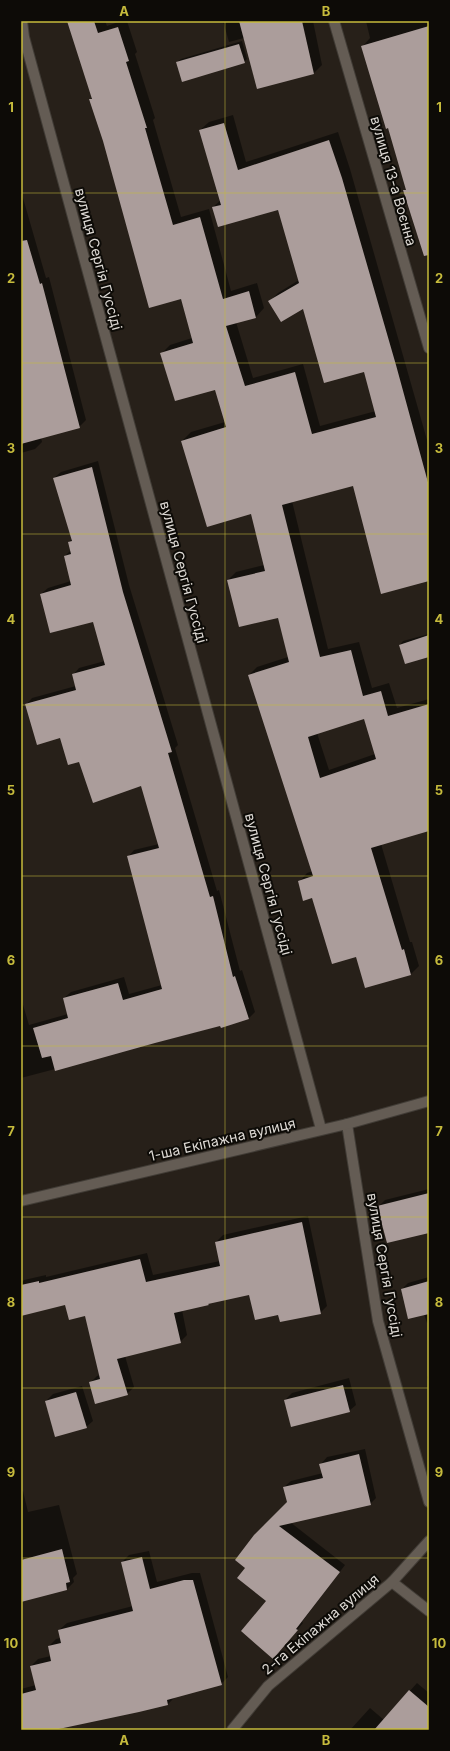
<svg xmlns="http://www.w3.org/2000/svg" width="450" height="1751" viewBox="0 0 450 1751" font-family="Inter,sans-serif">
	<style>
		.shadow { fill: #0007; fill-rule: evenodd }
		.building { fill: #ab9d9b; fill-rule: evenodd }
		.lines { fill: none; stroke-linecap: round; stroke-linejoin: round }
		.service-casing { stroke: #413c36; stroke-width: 12 }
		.minor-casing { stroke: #413c36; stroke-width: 12 }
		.service { stroke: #645c54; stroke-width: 10 }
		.minor { stroke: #645c54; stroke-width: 10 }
		.grid { fill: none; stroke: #c6bb3c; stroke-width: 1; stroke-opacity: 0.55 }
		.labels { text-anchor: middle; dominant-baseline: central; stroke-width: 4; stroke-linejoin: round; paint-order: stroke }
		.street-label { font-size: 14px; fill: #dedad5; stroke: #0d0b07 }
		.neatline { fill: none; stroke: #c6bb3c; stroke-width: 1.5 }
		.grid-label { font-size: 13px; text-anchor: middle; font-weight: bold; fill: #c6bb3c }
	</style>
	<rect width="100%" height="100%" fill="#272019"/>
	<g class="shadow">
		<path d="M 68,21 L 105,21 L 107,26 L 121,21 L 127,21 L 137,52 L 135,54 L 155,118 L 153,120 L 181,217 L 209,209 L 231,291 L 257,283 L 264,308 L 256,317 L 236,322 L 253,378 L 303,364 L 320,426 L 376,411 L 365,371 L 303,308 L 269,302 L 278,293 L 299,280 L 279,209 L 213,207 L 221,200 L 200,130 L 209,122 L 233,115 L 246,162 L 338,132 L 350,169 L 429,447 L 429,580 L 353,484 L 292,501 L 328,649 L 359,642 L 372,688 L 389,683 L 397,708 L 429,699 L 429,839 L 427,830 L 381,844 L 410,942 L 412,942 L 419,966 L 411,974 L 356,956 L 312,897 L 299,882 L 307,873 L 313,871 L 249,675 L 257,667 L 288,657 L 279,616 L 228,580 L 236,572 L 264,565 L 252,513 L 182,441 L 191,432 L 225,422 L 216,388 L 161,354 L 170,345 L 192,338 L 181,298 L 104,141 L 90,100 L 92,97 ZM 365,718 L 375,754 L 329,770 L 317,733 Z"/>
		<path d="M 223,21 L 313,21 L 322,65 L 314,73 L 258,88 L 244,38 L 229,42 Z"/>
		<path d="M 366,21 L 429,21 L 429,260 L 428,260 L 418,227 L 405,191 L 407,188 L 363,46 L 370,38 Z"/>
		<path d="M 242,41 L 247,59 L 244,62 L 177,62 L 181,59 Z"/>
		<path d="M 21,191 L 46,278 L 49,277 L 86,420 L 79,427 L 41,437 L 42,442 L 35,449 L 21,453 Z"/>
		<path d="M 98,461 L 129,585 L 178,745 L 175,748 L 217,891 L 219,890 L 240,971 L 242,970 L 255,1012 L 249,1018 L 21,1078 L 21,998 L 29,1025 L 68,1014 L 64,998 L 71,992 L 124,977 L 129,994 L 162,985 L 128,857 L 134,850 L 159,844 L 142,785 L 79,761 L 61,737 L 26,705 L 32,698 L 76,686 L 73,675 L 79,668 L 105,661 L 94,621 L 41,594 L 48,588 L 71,581 L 65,556 L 71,550 L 69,542 L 72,539 L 54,478 L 61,472 Z"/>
		<path d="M 429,634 L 429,656 L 400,645 L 403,641 Z"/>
		<path d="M 429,1189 L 429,1232 L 378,1207 L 385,1200 Z"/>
		<path d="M 308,1216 L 327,1306 L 320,1313 L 279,1314 L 250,1294 L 210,1302 L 208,1304 L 182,1310 L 187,1335 L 180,1342 L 125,1356 L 134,1387 L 127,1394 L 90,1383 L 97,1376 L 100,1375 L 86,1314 L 66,1304 L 21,1304 L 21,1283 L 24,1280 L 46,1275 L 46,1277 L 147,1253 L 153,1275 L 220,1261 L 216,1242 L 223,1235 Z"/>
		<path d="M 429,1277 L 429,1322 L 427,1323 L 424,1314 L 402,1289 L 408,1283 Z"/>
		<path d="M 429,1374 L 429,1385 L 427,1377 Z"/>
		<path d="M 349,1378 L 356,1405 L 349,1411 L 285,1400 L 292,1393 Z"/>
		<path d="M 82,1386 L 93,1421 L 86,1427 L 46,1401 L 53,1394 Z"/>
		<path d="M 365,1449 L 376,1498 L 370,1504 L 290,1522 L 345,1565 L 302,1622 L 303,1623 L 280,1651 L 268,1601 L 246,1567 L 288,1502 L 284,1487 L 291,1481 L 323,1473 L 321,1464 L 327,1457 Z"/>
		<path d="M 23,1491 L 28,1512 L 59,1505 L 77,1574 L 73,1578 L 74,1582 L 67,1589 L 21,1601 L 21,1492 Z"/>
		<path d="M 149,1551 L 157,1582 L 192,1573 L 200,1573 L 228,1677 L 221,1684 L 175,1697 L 168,1704 L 49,1730 L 21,1730 L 21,1689 L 36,1685 L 31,1666 L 38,1659 L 51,1656 L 49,1646 L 56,1639 L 61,1638 L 59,1630 L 67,1623 L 133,1606 L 122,1562 L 129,1555 Z"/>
		<path d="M 417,1683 L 429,1693 L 429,1730 L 350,1730 L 370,1708 L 384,1720 Z"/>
	</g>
	<g class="building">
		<path d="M 67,21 L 94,21 L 98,33 L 118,27 L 129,61 L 126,62 L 147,128 L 145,128 L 173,225 L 200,217 L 223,299 L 249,291 L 256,318 L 226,326 L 245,386 L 295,372 L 312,434 L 376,417 L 364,372 L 324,383 L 303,309 L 281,322 L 268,301 L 299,283 L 278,210 L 218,227 L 212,207 L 221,205 L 199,130 L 224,123 L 238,170 L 329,140 L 342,178 L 396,365 L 429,486 L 429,581 L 381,594 L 353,486 L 282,505 L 320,657 L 351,650 L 363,696 L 381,691 L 388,716 L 429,704 L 429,831 L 371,848 L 402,950 L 404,949 L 411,975 L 365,988 L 356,957 L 332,964 L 312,898 L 303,901 L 298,881 L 313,876 L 248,675 L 289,662 L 278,618 L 239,627 L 227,580 L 265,571 L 251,514 L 207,527 L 181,441 L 226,427 L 215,390 L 175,401 L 160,353 L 193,343 L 181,299 L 149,308 L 103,141 L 89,99 L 92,99 ZM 364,719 L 376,759 L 320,778 L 308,737 Z"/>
		<path d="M 239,21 L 302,21 L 314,74 L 257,89 Z"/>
		<path d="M 429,26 L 429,255 L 424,256 L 403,190 L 406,190 L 388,128 L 386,129 L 361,46 Z"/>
		<path d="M 239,44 L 245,63 L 182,82 L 176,62 Z"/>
		<path d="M 27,240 L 40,284 L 42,283 L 80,428 L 21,444 L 21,241 Z"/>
		<path d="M 92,467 L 123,592 L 172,752 L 168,753 L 210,897 L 213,896 L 233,977 L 235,976 L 249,1019 L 221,1028 L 220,1026 L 155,1043 L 55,1071 L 51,1056 L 42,1058 L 33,1028 L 68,1018 L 63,998 L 118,983 L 123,1000 L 162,989 L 127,856 L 159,848 L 141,786 L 93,803 L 79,762 L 68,765 L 60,738 L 37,745 L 25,704 L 76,690 L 72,674 L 105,665 L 93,622 L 50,633 L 40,594 L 71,585 L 64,556 L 71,554 L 68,542 L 72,541 L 53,478 Z"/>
		<path d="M 429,635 L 429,657 L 405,664 L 399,645 Z"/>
		<path d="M 429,1193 L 429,1233 L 387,1243 L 377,1206 Z"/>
		<path d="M 302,1222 L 321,1314 L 280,1322 L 278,1315 L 255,1320 L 249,1295 L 208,1304 L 209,1305 L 174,1313 L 181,1343 L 117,1359 L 128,1395 L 95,1404 L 89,1382 L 100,1379 L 85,1316 L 69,1320 L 65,1305 L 21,1316 L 21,1285 L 39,1281 L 39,1283 L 140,1259 L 146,1282 L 220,1266 L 215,1242 Z"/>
		<path d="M 429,1281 L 429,1314 L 408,1319 L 401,1289 Z"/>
		<path d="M 343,1385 L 350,1412 L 291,1427 L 284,1400 Z"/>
		<path d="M 76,1392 L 87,1428 L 55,1437 L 45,1401 Z"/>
		<path d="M 359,1454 L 371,1505 L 279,1526 L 340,1572 L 296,1629 L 298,1630 L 273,1659 L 241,1631 L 266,1601 L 237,1578 L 245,1568 L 235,1560 L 254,1535 L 287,1502 L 283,1487 L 323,1478 L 319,1464 Z"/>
		<path d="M 62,1549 L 70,1582 L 66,1583 L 67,1590 L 21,1602 L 21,1560 Z"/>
		<path d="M 142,1557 L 150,1589 L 184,1580 L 193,1580 L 222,1685 L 167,1700 L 168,1705 L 139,1712 L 54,1730 L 21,1730 L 21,1694 L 36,1690 L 30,1666 L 51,1661 L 48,1646 L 61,1643 L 58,1630 L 133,1611 L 121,1562 Z"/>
		<path d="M 409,1690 L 429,1707 L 429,1730 L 374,1730 Z"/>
	</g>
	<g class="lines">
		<g class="service-casing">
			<path id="service" d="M 392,1582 L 429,1611"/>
		</g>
		<g class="minor-casing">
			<g id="minor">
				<path d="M 22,21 L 24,37 L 321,1129"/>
				<path d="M 334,21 L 429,348"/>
				<path d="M 347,1124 L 378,1321 L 429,1502"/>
				<path d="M 21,1201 L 347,1124 L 429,1101"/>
				<path d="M 232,1730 L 268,1686 L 392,1582 L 429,1541"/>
			</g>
		</g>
		<use href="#service" class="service"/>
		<use href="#minor" class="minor"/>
	</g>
	<path class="grid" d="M 225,21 L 225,1730M 21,193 L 429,193M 21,363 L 429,363M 21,534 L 429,534M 21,705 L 429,705M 21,876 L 429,876M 21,1046 L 429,1046M 21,1217 L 429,1217M 21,1388 L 429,1388M 21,1558 L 429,1558"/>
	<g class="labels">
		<g class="street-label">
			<text transform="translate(394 181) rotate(74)">вулиця 13-а Воєнна</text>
			<text transform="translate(99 259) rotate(75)">вулиця Сергія Гуссіді</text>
			<text transform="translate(184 572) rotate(75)">вулиця Сергія Гуссіді</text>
			<text transform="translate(269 884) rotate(75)">вулиця Сергія Гуссіді</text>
			<text transform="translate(222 1139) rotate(-13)">1-ша Екіпажна вулиця</text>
			<text transform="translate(385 1265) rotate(80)">вулиця Сергія Гуссіді</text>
			<text transform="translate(320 1624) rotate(-40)">2-га Екіпажна вулиця</text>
		</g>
	</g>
	<rect width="450" height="1751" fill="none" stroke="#0d0b07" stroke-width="44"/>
	<rect x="22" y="22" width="406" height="1707" class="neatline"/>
	<g class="grid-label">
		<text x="124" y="16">A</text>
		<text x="326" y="16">B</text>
		<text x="11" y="112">1</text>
		<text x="439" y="112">1</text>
		<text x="11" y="283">2</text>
		<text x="439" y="283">2</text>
		<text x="11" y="453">3</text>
		<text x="439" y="453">3</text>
		<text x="11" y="624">4</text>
		<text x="439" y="624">4</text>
		<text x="11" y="795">5</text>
		<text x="439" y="795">5</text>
		<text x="11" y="965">6</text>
		<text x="439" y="965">6</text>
		<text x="11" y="1136">7</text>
		<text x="439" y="1136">7</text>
		<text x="11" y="1307">8</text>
		<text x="439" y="1307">8</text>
		<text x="11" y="1477">9</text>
		<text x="439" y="1477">9</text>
		<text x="11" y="1648">10</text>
		<text x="439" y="1648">10</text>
		<text x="124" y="1745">A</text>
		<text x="326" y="1745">B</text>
	</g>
</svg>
